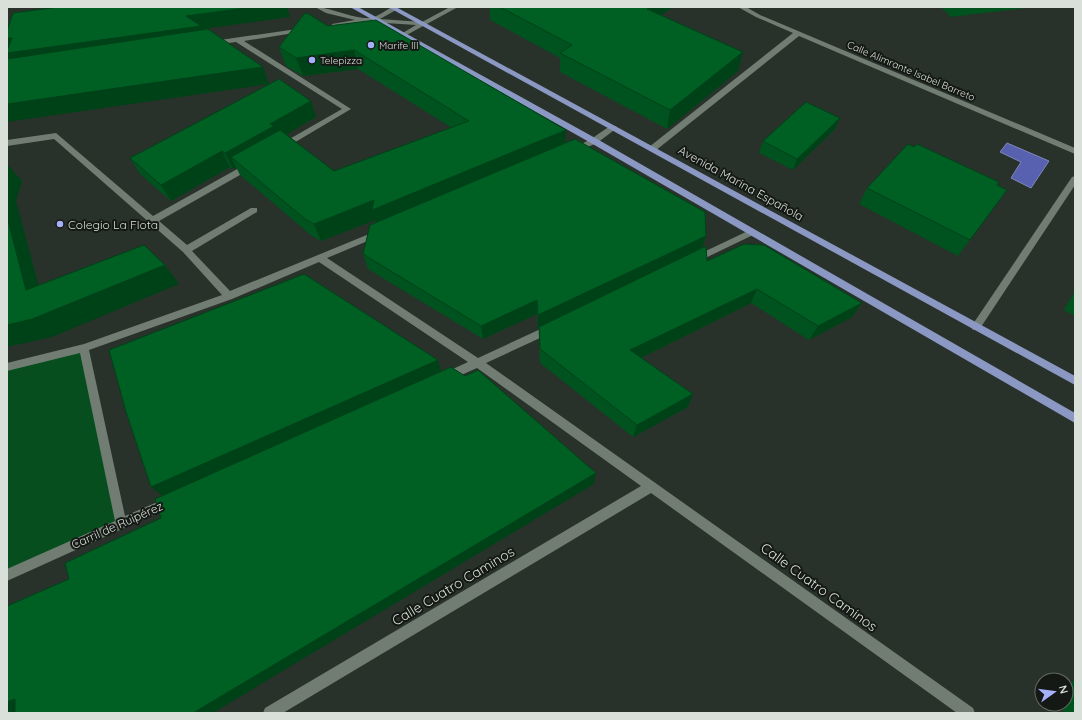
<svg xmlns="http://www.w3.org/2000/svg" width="1082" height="720" viewBox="0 0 1082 720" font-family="Quicksand,sans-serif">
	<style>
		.green { fill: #064e1e }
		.water { fill: #5861af; stroke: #7f87bc }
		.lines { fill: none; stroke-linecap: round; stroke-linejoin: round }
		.minor { fill: #717c72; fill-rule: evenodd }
		.major { fill: #8b98c3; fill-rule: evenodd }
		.wall { fill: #00521e }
		.shaded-wall { fill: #004218 }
		.building { fill: #005f23; stroke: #004218 }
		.poi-dot { fill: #a5b1fc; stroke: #151915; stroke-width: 1.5 }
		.labels { text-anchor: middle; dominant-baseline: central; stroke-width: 4; stroke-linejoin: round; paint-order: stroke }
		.far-poi-label { font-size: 10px; fill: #d9dfd9; stroke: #151915; text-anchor: start }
		.far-street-label { font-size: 10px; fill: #d9dfd9; stroke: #151915 }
		.street-label { font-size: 12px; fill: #d9dfd9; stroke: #151915 }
		.poi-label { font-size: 12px; fill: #d9dfd9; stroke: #151915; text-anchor: start }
		.near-street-label { font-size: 14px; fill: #d9dfd9; stroke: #151915 }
	</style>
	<rect width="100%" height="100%" fill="#29322a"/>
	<path class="green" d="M 84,348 L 121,523 L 7,575 L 7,367 Z"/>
	<path class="water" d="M 1007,143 L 1049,161 L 1031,188 L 1011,178 L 1021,162 L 1000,152 Z"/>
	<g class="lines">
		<g class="minor">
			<path d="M 315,7 C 331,7 359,22 374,17 C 379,15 385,11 390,8 L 390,7 L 396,7 L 396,10 L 380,19 L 422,22 L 450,7 L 458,7 L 403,37 L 400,35 L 401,34 L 416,25 L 370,22 L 334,27 L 332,26 L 332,24 L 355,20 L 326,13 Z"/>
			<path d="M 738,7 L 746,7 L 760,15 L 1075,148 L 1075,154 L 799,36 L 655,151 L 649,151 L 649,147 L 793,33 L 756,17 Z"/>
			<path d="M 304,28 L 306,29 L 306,31 L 244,41 L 351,109 L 282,150 L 279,149 L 279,145 L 342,109 L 236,42 L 213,45 L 210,43 L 213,41 Z"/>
			<path d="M 610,126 L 616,126 L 617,128 L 597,143 L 574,153 L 570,150 L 591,139 Z"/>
			<path d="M 56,133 L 153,216 L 248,163 L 254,163 L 254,167 L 159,221 L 187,245 L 251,208 L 257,208 L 257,212 L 192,251 L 230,291 L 379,230 L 383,233 L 382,235 L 327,258 L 478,358 L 547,326 L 553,326 L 555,329 L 553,332 L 486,363 L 973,708 L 975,713 L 957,713 L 651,493 L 283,713 L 263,713 L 265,708 L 641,486 L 477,368 L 450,380 L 446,381 L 442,380 L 441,377 L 442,374 L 468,362 L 319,262 L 232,299 L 89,350 L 125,516 L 169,497 L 173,498 L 175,502 L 173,506 L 7,581 L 7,569 L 115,521 L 80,353 L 7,371 L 7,363 L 84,344 L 222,295 L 183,252 L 54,139 L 7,146 L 7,140 Z"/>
			<path d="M 1075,176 L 1075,185 L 979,330 L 973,330 L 971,327 L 973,324 L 1072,177 Z"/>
			<path d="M 750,230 L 754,233 L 753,235 L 699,261 L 696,262 L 692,259 L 693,257 Z"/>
		</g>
		<g class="major">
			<path d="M 350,7 L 358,7 L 597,139 L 1075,413 L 1075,423 L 591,143 Z"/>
			<path d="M 388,7 L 396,7 L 1075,376 L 1075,385 Z"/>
		</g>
	</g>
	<g class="wall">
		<path d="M 490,7 L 673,7 L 661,15 L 738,71 L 667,129 L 560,72 L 560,58 L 490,20 Z"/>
		<path d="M 941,7 L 1036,7 L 951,17 Z"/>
		<path d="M 328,26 L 565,143 L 706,236 L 702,248 L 707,261 L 862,303 L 852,317 L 809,340 L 751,303 L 641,358 L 693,394 L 688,407 L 633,437 L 540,363 L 539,341 L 539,328 L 538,328 L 537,314 L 483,339 L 368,269 L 363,254 L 375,222 L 375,220 L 321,241 L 312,236 L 240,175 L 236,167 L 233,169 L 230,167 L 171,201 L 140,174 L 130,158 L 311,101 L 316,117 L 286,134 L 334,171 L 452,128 L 358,69 L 303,76 L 286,66 L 279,47 Z"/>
		<path d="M 840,118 L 835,129 L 793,170 L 759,153 L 763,141 Z"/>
		<path d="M 997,185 L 970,240 L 958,256 L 859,204 L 867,188 Z"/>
		<path d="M 1075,291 L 1075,316 L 1064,310 Z"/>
		<path d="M 1075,679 L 1075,713 L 1066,713 L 1056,704 L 1066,704 L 1066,688 Z"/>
	</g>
	<g class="shaded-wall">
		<path d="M 253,7 L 287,7 L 290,17 L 202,29 L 207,40 L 17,68 L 7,55 L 7,53 L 14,52 L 7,43 L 7,38 Z"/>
		<path d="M 649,7 L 673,7 L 644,27 L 647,9 Z"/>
		<path d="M 354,50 L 358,69 L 303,76 L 296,58 Z"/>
		<path d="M 743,52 L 738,71 L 667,129 L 670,110 Z"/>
		<path d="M 263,67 L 269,84 L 7,122 L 7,104 Z"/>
		<path d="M 311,101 L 316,117 L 279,139 L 231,157 L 236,167 L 233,169 L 225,153 L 270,124 Z"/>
		<path d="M 840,118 L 835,129 L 793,170 L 797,159 Z"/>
		<path d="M 566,130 L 565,148 L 377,228 L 375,220 L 321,241 L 314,224 L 374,200 Z"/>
		<path d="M 222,151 L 230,167 L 171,201 L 161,185 Z"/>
		<path d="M 7,164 L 22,181 L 16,201 L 45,309 L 26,290 L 7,217 Z"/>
		<path d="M 706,236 L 701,251 L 538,328 L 538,315 Z"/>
		<path d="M 165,265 L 179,284 L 52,337 L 7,347 L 7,325 Z"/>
		<path d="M 757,289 L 751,303 L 628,364 L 630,350 Z"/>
		<path d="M 537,300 L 537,314 L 483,339 L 481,326 Z"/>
		<path d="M 862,303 L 852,317 L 809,340 L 818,326 Z"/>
		<path d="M 438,360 L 442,373 L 164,497 L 151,487 Z"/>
		<path d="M 693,394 L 688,407 L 633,437 L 637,425 Z"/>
		<path d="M 596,473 L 594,484 L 213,713 L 193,713 Z"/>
		<path d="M 15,699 L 37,702 L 12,713 L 7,713 L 7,702 Z"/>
	</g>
	<g class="building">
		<path d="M 59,7 L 253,7 L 186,16 L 201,26 L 7,53 L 7,51 L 12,38 L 7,38 L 7,31 L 13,13 Z"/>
		<path d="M 500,7 L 649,7 L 647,9 L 743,52 L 670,110 L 560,53 L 572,45 Z"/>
		<path d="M 307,13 L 328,26 L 376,20 L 566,130 L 372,210 L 374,200 L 314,224 L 305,219 L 231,157 L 280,130 L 334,171 L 469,121 L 354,50 L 296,58 L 279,47 L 304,14 Z"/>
		<path d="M 208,29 L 263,67 L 7,104 L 7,59 Z"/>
		<path d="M 279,79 L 311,101 L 270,124 L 274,126 L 225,153 L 222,151 L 161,185 L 130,158 Z"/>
		<path d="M 806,102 L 840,118 L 797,159 L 763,141 Z"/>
		<path d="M 575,139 L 705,212 L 706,236 L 538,315 L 537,300 L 481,326 L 363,254 L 370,225 Z"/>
		<path d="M 908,144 L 914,147 L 917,144 L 999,182 L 997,185 L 1007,190 L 970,240 L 867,188 Z"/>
		<path d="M 7,217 L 26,290 L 144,245 L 165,265 L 32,319 L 7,325 Z"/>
		<path d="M 744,244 L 764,245 L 862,303 L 818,326 L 757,289 L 630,350 L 693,394 L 637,425 L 540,349 L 539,327 L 706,246 L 707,261 Z"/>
		<path d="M 304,274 L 438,360 L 151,487 L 126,412 L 109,350 Z"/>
		<path d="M 451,367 L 465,376 L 478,370 L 596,473 L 193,713 L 15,713 L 15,699 L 7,702 L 7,606 L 69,579 L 65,563 L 161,518 L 155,499 Z"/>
	</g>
	<g class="poi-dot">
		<circle cx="371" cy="45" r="4"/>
		<circle cx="312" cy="60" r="4"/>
		<circle cx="60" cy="224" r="4"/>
	</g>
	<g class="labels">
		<g class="far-poi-label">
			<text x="379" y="45">Marife III</text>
			<text x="320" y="60">Telepizza</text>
		</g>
		<g class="far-street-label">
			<text transform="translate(911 71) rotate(23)">Calle Alimrante Isabel Barreto</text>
		</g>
		<g class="street-label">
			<text transform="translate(741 183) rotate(29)">Avenida Marina Española</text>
			<text transform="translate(117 525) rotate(-24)">Carril de Ruipérez</text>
		</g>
		<g class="poi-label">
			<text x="68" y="224">Colegio La Flota</text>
		</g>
		<g class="near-street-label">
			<text transform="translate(453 586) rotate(-31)">Calle Cuatro Caminos</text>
			<text transform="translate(819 587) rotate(36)">Calle Cuatro Caminos</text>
		</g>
	</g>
	<rect width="1082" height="720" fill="none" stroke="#d9dfd9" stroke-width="16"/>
	<g transform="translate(1054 692) rotate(76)"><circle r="19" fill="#151915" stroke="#636863"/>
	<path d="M0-3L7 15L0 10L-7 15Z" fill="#a5b1fc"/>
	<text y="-6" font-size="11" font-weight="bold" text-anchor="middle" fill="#d9dfd9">N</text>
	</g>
</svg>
